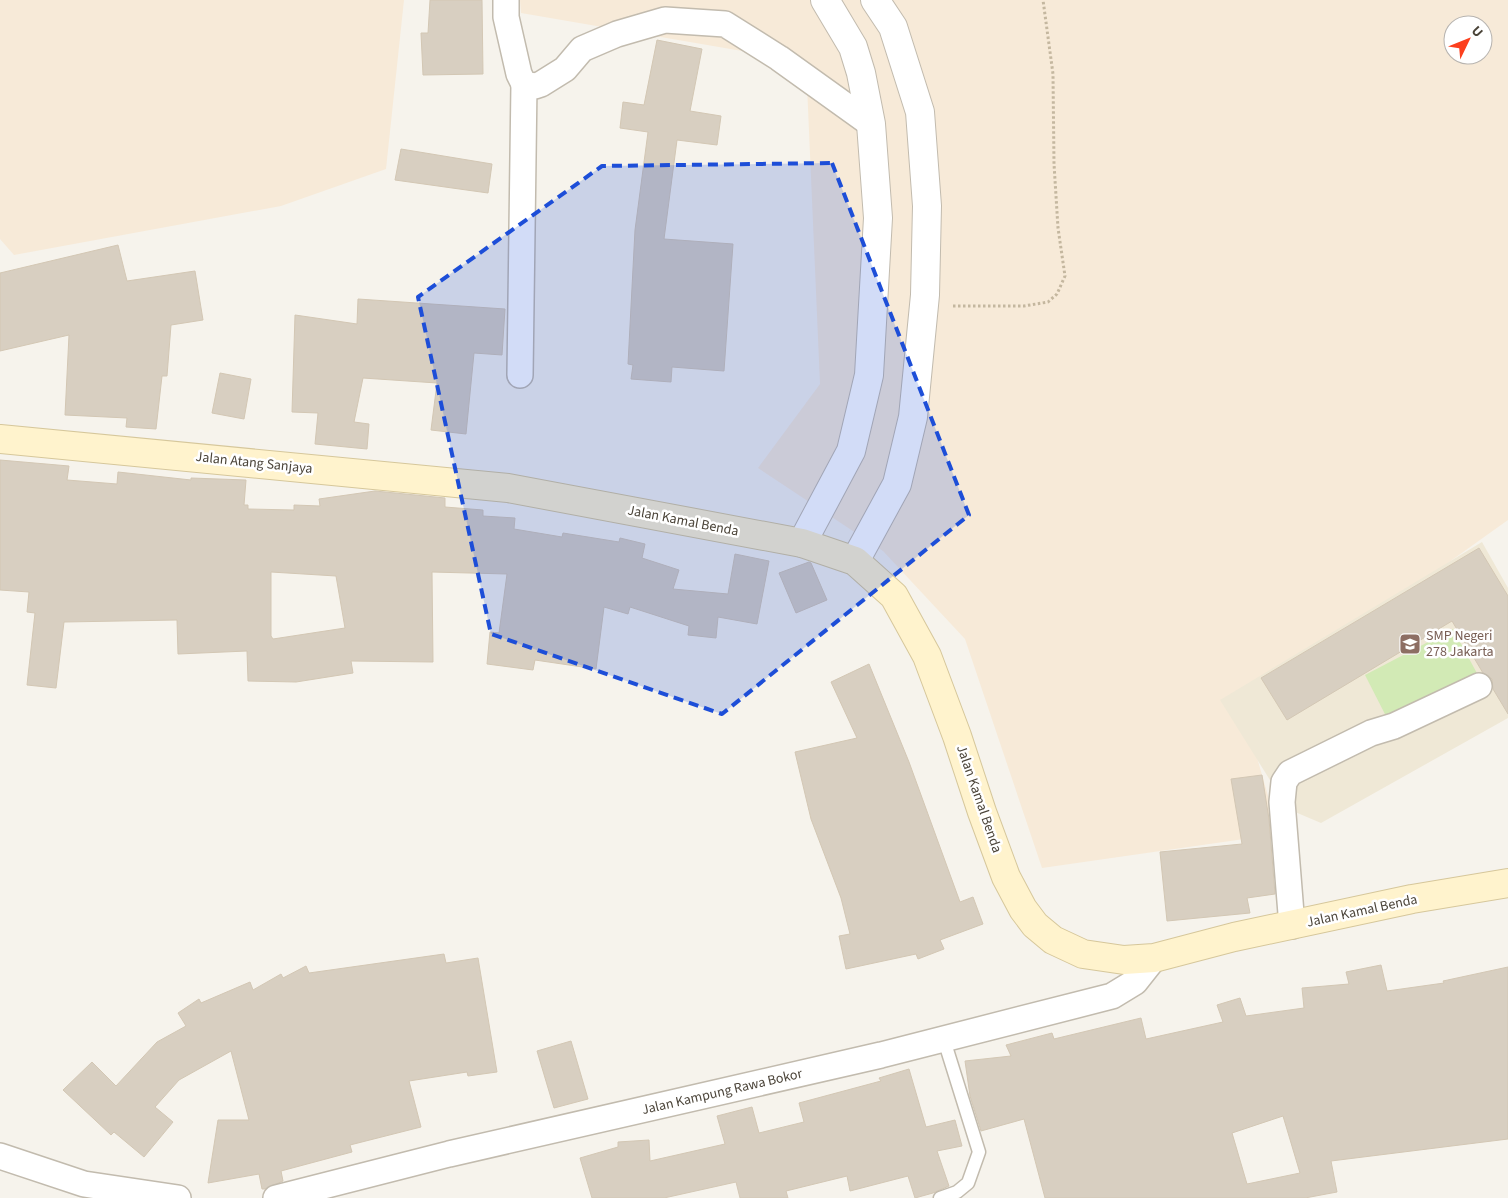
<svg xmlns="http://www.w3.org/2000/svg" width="1508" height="1198" viewBox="0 0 1508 1198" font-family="'Source Sans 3',sans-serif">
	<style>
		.commercial { fill: #f7ead8; fill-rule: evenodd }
		.education { fill: #efe8d6 }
		.pitch { fill: #d2eab5 }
		.building { fill: #d8cfc1; stroke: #d3c7b4; fill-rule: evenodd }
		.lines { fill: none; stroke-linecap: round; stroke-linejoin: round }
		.service-casing { stroke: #c2bbae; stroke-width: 15 }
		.minor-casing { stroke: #c2bbae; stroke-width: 28 }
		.tertiary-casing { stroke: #c2bbae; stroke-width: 30 }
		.secondary-casing { stroke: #d6c79b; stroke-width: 30 }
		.path { stroke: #c4b79f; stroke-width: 3; stroke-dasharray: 2.5 2.5; stroke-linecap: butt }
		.service { stroke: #fff; stroke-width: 12 }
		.minor { stroke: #fff; stroke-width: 25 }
		.tertiary { stroke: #fff; stroke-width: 28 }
		.secondary { stroke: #fff3cd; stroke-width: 28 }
		.marked { fill: #1d4ed8; fill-opacity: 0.2; stroke: #1d4ed8; stroke-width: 4; stroke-dasharray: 10 6; stroke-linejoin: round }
		.labels { text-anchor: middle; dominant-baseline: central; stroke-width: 5; stroke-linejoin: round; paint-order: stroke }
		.street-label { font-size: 14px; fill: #4b4439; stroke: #fff }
		.education-label { font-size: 14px; fill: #785e54; stroke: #fff; text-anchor: start }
	</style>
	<rect width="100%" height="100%" fill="#f6f3ec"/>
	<g class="commercial">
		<path d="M 0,0 L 404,0 L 386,169 L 281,206 L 14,255 L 0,239 Z"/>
		<path d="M 520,0 L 1508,0 L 1508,520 L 1243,709 L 1279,834 L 1042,868 L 965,639 L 883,551 L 758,468 L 820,384 L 806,62 L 521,13 ZM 1453,25 L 1483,25 L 1483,55 L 1453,55 Z"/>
	</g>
	<path class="education" d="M 1482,542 L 1508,588 L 1508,718 L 1321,823 L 1288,809 L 1220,700 Z"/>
	<path class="pitch" d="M 1453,629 L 1479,677 L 1390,724 L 1365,675 Z"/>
	<g class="building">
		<path d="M 430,0 L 482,0 L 483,74 L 423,75 L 421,33 L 428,33 Z"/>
		<path d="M 657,40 L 702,49 L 690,111 L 721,116 L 717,145 L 677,140 L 664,239 L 733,244 L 724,371 L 672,367 L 671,382 L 631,379 L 633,365 L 628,364 L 635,230 L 648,132 L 620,128 L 623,102 L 644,105 Z"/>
		<path d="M 401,149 L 492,164 L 488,193 L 395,180 Z"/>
		<path d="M 118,245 L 127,281 L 195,271 L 203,320 L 171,325 L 167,376 L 162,376 L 156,429 L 126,427 L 127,418 L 65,415 L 69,335 L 0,351 L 0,273 Z"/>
		<path d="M 358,299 L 505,309 L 502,355 L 474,353 L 466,434 L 431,430 L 437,383 L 363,378 L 354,422 L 369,424 L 367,449 L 315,444 L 318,413 L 292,412 L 295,315 L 357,324 Z"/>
		<path d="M 220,373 L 251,379 L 244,419 L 212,413 Z"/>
		<path d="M 0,460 L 69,466 L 67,480 L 117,484 L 118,472 L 191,480 L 191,478 L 246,480 L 244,505 L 248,505 L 248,509 L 294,510 L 294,505 L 320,506 L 319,499 L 375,491 L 445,498 L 445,507 L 483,510 L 483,516 L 515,518 L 514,529 L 562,537 L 563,533 L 619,542 L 620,538 L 645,544 L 642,558 L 679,570 L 673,589 L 728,594 L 735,554 L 769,561 L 757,624 L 718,617 L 716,638 L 688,635 L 689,626 L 630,607 L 628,614 L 604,607 L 596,669 L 535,660 L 533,670 L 487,664 L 490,632 L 499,633 L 507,574 L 432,572 L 433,662 L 351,661 L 353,673 L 296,682 L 248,681 L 247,651 L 178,654 L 177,620 L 64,622 L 56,688 L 27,685 L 35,613 L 27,612 L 29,592 L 0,590 ZM 271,572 L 336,576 L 345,628 L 273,639 L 271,636 Z"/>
		<path d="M 1479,548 L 1508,596 L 1508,714 L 1493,689 L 1492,679 L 1483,673 L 1452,621 L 1287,720 L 1261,678 Z"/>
		<path d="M 809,562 L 811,563 L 827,600 L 796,613 L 779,573 Z"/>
		<path d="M 869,664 L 909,762 L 960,902 L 973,897 L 983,924 L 940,940 L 944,949 L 918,959 L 916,954 L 846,969 L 839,936 L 850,934 L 841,898 L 811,819 L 795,752 L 857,738 L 831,682 Z"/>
		<path d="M 1262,775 L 1269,819 L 1275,894 L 1247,898 L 1250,913 L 1167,921 L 1160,852 L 1242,844 L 1231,779 Z"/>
		<path d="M 444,954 L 446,963 L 478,958 L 497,1072 L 468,1076 L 467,1072 L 409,1081 L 421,1127 L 350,1145 L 352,1152 L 281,1171 L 283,1181 L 265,1189 L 262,1189 L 259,1174 L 208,1183 L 218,1120 L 249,1120 L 231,1051 L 179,1080 L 155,1107 L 173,1122 L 144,1157 L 114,1132 L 111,1135 L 63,1090 L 92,1062 L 116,1086 L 157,1042 L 186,1026 L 178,1013 L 199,999 L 201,1003 L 250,982 L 253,990 L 281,974 L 283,978 L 306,966 L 309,973 Z"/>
		<path d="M 1381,965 L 1387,991 L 1444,983 L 1443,981 L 1508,967 L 1508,1139 L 1331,1161 L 1337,1192 L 1305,1198 L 1045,1198 L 1024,1119 L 981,1131 L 970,1096 L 965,1061 L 1011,1056 L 1006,1045 L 1052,1033 L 1054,1039 L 1141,1018 L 1146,1039 L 1223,1022 L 1217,1005 L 1240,998 L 1246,1016 L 1304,1008 L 1302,988 L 1349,984 L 1346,972 ZM 1283,1116 L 1300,1173 L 1247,1184 L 1232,1133 Z"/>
		<path d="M 571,1041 L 588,1099 L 554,1108 L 537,1051 Z"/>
		<path d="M 909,1069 L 926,1127 L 955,1120 L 962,1146 L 937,1151 L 949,1186 L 933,1193 L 915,1198 L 908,1176 L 850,1191 L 847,1176 L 786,1191 L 788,1198 L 740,1198 L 736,1182 L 664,1198 L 592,1198 L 580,1158 L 618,1147 L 618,1142 L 649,1140 L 650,1161 L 725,1144 L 717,1116 L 752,1107 L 759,1133 L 804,1122 L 799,1103 L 881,1081 L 879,1078 Z"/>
	</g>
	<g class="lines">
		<g class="service-casing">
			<path id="service" d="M 940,1198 L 957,1192 L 968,1183 L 979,1152 L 944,1040"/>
		</g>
		<g class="minor-casing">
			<g id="minor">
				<path d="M 506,0 L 506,17 L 519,74 L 524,84 L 535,86 L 541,84 L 565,69 L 582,49 L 617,34 L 665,20 L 725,24 L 779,58 L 871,124"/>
				<path d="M 520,375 L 524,84"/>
				<path d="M 1292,926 L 1282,802 L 1284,782 L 1290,773 L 1371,733 L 1394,726 L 1479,686"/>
				<path d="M 0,1156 L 84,1184 L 178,1198"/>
				<path d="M 276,1198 L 449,1154 L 881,1055 L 1112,996 L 1135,982 L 1154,958"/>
			</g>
		</g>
		<g class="tertiary-casing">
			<g id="tertiary">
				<path d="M 802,543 L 851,451 L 869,375 L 878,218 L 871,124 L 861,73 L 853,47 L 825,0"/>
				<path d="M 855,561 L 897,484 L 913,417 L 925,295 L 927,206 L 920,112 L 893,27 L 875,0"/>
			</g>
		</g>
		<g class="secondary-casing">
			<path id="secondary" d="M 0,439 L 508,488 L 802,543 L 855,561 L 894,596 L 927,656 L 957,736 L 982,812 L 1006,877 L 1023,909 L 1035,925 L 1053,940 L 1083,954 L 1124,960 L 1154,958 L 1234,937 L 1412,899 L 1508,883"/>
		</g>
		<path class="path" d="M 953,306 L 1024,306 L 1048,302 L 1057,294 L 1065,276 L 1058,228 L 1054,164 L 1053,74 L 1043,0"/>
		<use href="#service" class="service"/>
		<use href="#minor" class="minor"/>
		<use href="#tertiary" class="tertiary"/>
		<use href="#secondary" class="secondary"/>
	</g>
	<path class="marked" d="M 832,163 L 969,515 L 722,714 L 491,634 L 418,297 L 602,166 Z"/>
	<defs>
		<g id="school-square" transform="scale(1.125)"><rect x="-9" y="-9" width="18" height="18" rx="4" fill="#8d6e63" stroke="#fff"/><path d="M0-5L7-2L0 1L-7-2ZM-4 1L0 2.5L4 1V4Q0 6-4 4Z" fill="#fff"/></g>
	</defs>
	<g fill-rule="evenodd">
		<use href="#school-square" x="1410" y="644"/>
	</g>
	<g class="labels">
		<g class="street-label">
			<text transform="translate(254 463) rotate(6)">Jalan Atang Sanjaya</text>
			<text transform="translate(683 521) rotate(11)">Jalan Kamal Benda</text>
			<text transform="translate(979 799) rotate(71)">Jalan Kamal Benda</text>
			<text transform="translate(1362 911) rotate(-12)">Jalan Kamal Benda</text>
			<text transform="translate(722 1092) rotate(-13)">Jalan Kampung Rawa Bokor</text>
		</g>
		<g class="education-label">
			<text x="1426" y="636">SMP Negeri<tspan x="1426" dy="16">278 Jakarta</tspan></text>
		</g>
	</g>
	<g transform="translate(1468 40) rotate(47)"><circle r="24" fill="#ffffff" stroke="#b7b4b0"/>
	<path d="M0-4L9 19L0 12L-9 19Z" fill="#fc3f1d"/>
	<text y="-8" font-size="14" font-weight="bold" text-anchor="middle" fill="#4b4439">U</text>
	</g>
</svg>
